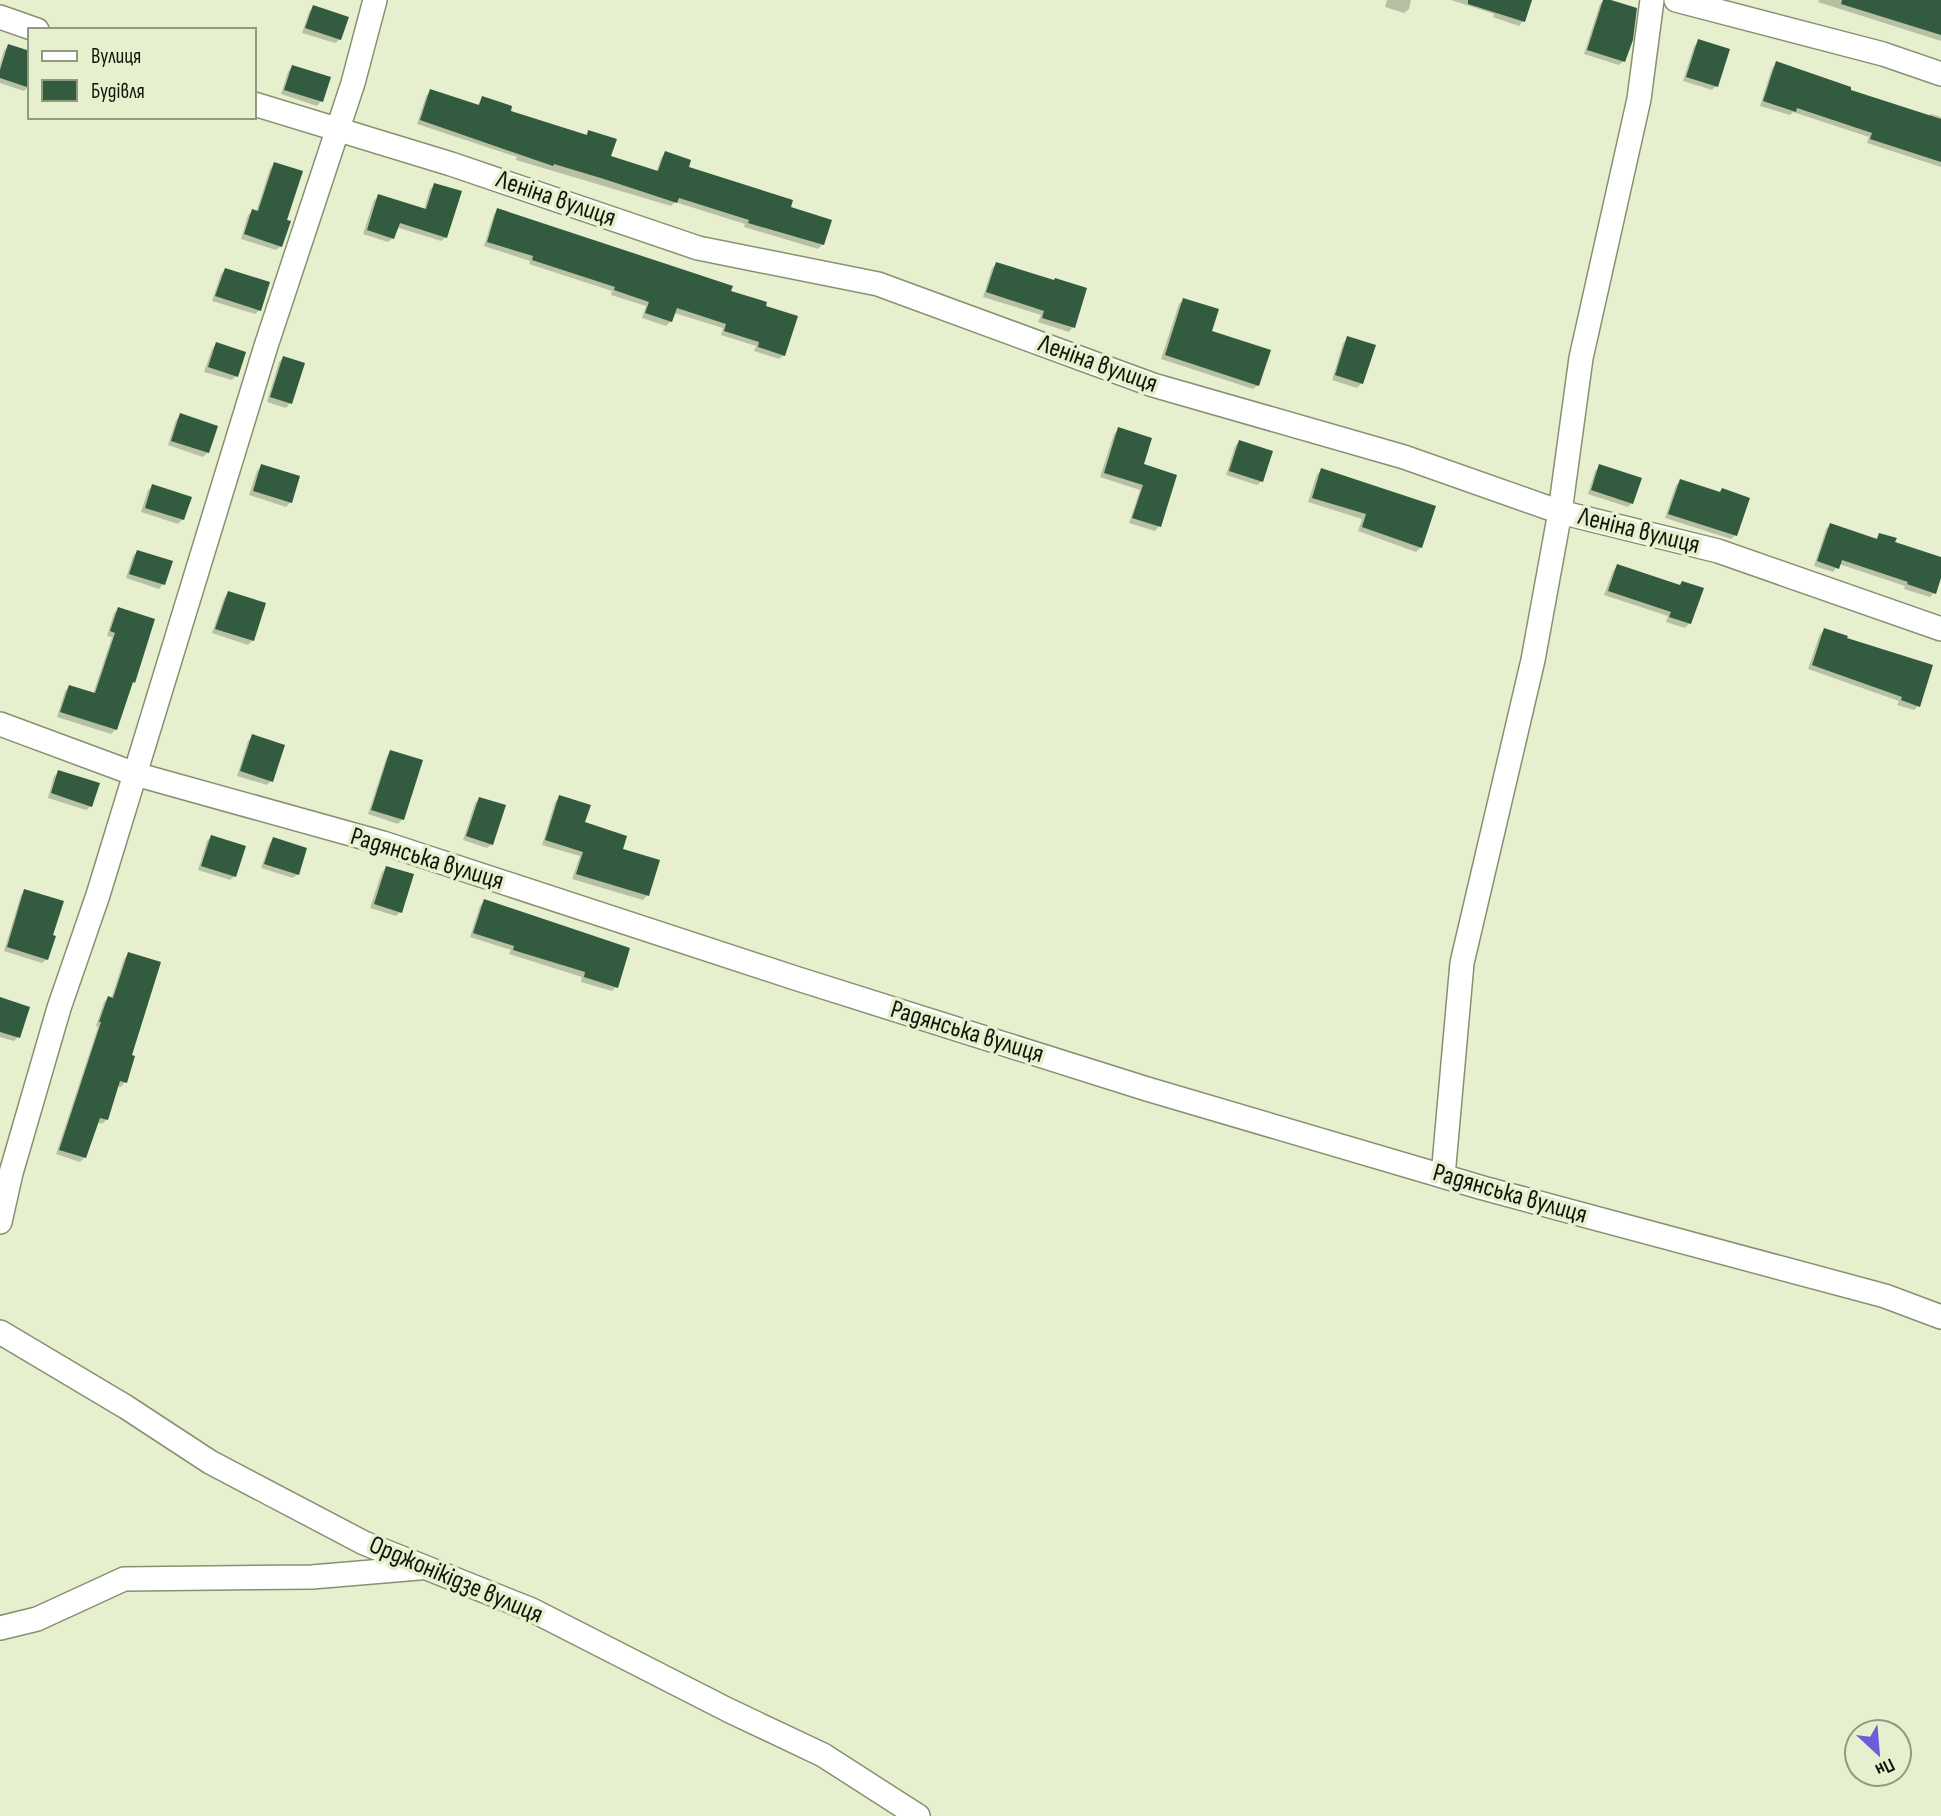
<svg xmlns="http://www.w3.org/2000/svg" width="1941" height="1816" viewBox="0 0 1941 1816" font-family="'Sofia Sans Condensed',sans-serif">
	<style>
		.shadow { fill: #0003 }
		.building { fill: #325b3f }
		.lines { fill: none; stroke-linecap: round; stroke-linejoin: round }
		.minor-casing { stroke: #879070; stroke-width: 26 }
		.minor { stroke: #fff; stroke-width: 23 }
		.labels { text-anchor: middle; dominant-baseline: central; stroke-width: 7; stroke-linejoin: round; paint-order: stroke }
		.street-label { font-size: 26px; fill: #12160a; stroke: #e6f0ce }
	</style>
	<rect width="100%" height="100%" fill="#e6f0ce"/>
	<g class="shadow">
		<path d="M 1387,0 L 1411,0 L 1409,9 L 1404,13 L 1385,7 Z"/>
		<path d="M 1451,0 L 1530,0 L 1523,21 L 1519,26 L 1493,17 L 1494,14 Z"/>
		<path d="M 1604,0 L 1624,61 L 1619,65 L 1584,54 L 1600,4 Z"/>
		<path d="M 1819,0 L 1932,0 L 1941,3 L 1941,41 L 1818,2 Z"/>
		<path d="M 313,7 L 340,39 L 335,43 L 302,33 L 309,12 Z"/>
		<path d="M 1699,41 L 1716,86 L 1712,90 L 1683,81 L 1694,46 Z"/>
		<path d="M 9,46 L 28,87 L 24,91 L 0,83 L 0,64 L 4,50 Z"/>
		<path d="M 1776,64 L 1848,91 L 1928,117 L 1931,114 L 1941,117 L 1941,167 L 1867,143 L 1869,137 L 1793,112 L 1790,115 L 1760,106 L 1772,68 Z"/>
		<path d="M 292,67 L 321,101 L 317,106 L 281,94 L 288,72 Z"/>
		<path d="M 430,91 L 477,106 L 482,98 L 508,113 L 585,136 L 589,132 L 609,157 L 656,173 L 661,158 L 665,153 L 686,168 L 789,208 L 823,244 L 818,249 L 744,227 L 745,224 L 675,202 L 671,206 L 516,160 L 517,157 L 417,124 L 426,96 Z"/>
		<path d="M 274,164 L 281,246 L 276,250 L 241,239 L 248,215 L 253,211 L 256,212 L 270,169 Z"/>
		<path d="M 435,185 L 446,237 L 441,241 L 396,227 L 393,238 L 388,242 L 363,234 L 374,200 L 379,196 L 424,210 L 430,189 Z"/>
		<path d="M 498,210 L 729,293 L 784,355 L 779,359 L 754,351 L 756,346 L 721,335 L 723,328 L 674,313 L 671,321 L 666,326 L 642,318 L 646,306 L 611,295 L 612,291 L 529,264 L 530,261 L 484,246 L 494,214 Z"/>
		<path d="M 996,264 L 1073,327 L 1069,332 L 1038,322 L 1041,315 L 983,297 L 992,268 Z"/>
		<path d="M 225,270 L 260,310 L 255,314 L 212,301 L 221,274 Z"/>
		<path d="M 1183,300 L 1210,332 L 1258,385 L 1253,389 L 1161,359 L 1179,304 Z"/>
		<path d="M 1348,338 L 1362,383 L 1357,388 L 1332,380 L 1343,343 Z"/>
		<path d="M 216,344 L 236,376 L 232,380 L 204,372 L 212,349 Z"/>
		<path d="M 283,358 L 290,403 L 286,408 L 267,402 L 279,362 Z"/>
		<path d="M 181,415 L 208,452 L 203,457 L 168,445 L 176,420 Z"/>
		<path d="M 1119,429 L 1141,465 L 1159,526 L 1155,531 L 1129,523 L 1140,490 L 1100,477 L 1114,434 Z"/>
		<path d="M 1239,442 L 1262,481 L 1257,485 L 1226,475 L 1235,446 Z"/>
		<path d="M 262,466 L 291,502 L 286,507 L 249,495 L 257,471 Z"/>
		<path d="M 1600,466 L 1632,503 L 1628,507 L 1588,494 L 1595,471 Z"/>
		<path d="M 1322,470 L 1421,547 L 1416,552 L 1358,531 L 1362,519 L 1308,502 L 1317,474 Z"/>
		<path d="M 1681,481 L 1736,535 L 1731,539 L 1665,518 L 1676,485 Z"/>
		<path d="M 153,486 L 183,519 L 178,524 L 141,512 L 148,490 Z"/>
		<path d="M 1830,525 L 1875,540 L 1880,535 L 1893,543 L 1941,559 L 1941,572 L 1934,593 L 1930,597 L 1904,589 L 1905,586 L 1839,564 L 1833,572 L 1814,566 L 1826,529 Z"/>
		<path d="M 137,552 L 163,584 L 159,589 L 126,578 L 133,556 Z"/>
		<path d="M 1617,566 L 1678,587 L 1682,583 L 1690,623 L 1685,628 L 1666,622 L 1668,616 L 1604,595 L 1613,571 Z"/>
		<path d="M 228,593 L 264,605 L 252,641 L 248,645 L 212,633 L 224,598 Z"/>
		<path d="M 118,609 L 116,729 L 111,734 L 57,717 L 65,691 L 69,687 L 93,694 L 112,637 L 107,636 L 114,613 Z"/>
		<path d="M 1824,630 L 1918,706 L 1914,710 L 1897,705 L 1899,701 L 1808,669 L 1820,634 Z"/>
		<path d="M 253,736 L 271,781 L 267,785 L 237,776 L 248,741 Z"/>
		<path d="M 391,752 L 403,819 L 398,824 L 368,814 L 387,756 Z"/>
		<path d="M 59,772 L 91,806 L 86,810 L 48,798 L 54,776 Z"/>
		<path d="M 560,797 L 583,823 L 621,850 L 647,895 L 643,900 L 572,879 L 580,856 L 542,845 L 555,802 Z"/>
		<path d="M 479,799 L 492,844 L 487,848 L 463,840 L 475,803 Z"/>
		<path d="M 211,837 L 235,876 L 230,880 L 198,870 L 207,841 Z"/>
		<path d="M 273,839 L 298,874 L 293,878 L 261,868 L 269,844 Z"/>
		<path d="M 386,868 L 400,912 L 396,916 L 370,908 L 382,872 Z"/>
		<path d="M 25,891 L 47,959 L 42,963 L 4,951 L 21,895 Z"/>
		<path d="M 484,901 L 616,987 L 612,991 L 581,982 L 582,977 L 509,954 L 511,950 L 470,937 L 480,906 Z"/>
		<path d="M 128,954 L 130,1056 L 125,1082 L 121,1087 L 117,1086 L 107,1119 L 102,1124 L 96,1122 L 85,1157 L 80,1162 L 56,1154 L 98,1027 L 96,1026 L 104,1002 L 108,998 L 111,999 L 124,959 Z"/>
		<path d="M 0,999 L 18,1037 L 14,1041 L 0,1037 Z"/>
	</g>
	<g class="building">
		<path d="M 1468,0 L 1532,0 L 1525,22 L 1468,4 Z"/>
		<path d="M 1603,0 L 1611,0 L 1637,8 L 1633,40 L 1625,62 L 1587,50 Z"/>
		<path d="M 1842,0 L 1941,0 L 1941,35 L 1841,4 Z"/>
		<path d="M 313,5 L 349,17 L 341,40 L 305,28 Z"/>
		<path d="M 1698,39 L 1730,49 L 1718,87 L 1686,77 Z"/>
		<path d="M 8,44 L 30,51 L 30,88 L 0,78 L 0,70 Z"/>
		<path d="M 1776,61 L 1851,87 L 1851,90 L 1941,119 L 1941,162 L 1870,139 L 1872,133 L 1797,108 L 1796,112 L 1763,101 Z"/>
		<path d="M 292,65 L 331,77 L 323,102 L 284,90 Z"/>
		<path d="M 430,89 L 479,105 L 482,96 L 512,106 L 511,111 L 587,135 L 588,130 L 617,139 L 611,156 L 658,171 L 665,151 L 691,160 L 689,167 L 793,200 L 791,207 L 832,220 L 824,245 L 748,223 L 749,220 L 679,198 L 677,203 L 604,179 L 554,164 L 553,166 L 420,120 Z"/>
		<path d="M 274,162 L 303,171 L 287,220 L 291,221 L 282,247 L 244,234 L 252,209 L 258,211 Z"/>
		<path d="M 434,183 L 462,191 L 447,238 L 400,223 L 394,239 L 367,230 L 378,194 L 426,209 Z"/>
		<path d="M 497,208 L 733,286 L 731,291 L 767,302 L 766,306 L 798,316 L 785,356 L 758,347 L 759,342 L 724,331 L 726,324 L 677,308 L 672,322 L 645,313 L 649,302 L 614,290 L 615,287 L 532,260 L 533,256 L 487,242 Z"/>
		<path d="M 996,262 L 1054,280 L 1055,278 L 1087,288 L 1075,328 L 1042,318 L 1044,311 L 986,292 Z"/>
		<path d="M 225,268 L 270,282 L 261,311 L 215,296 Z"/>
		<path d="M 1183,298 L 1219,309 L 1212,331 L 1271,350 L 1259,386 L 1165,355 Z"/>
		<path d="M 1347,336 L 1376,345 L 1363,384 L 1335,375 Z"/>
		<path d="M 216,342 L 246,352 L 238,377 L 208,367 Z"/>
		<path d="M 283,356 L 305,363 L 292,404 L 270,397 Z"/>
		<path d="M 180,413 L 218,426 L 209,453 L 171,441 Z"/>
		<path d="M 1118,427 L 1152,438 L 1144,464 L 1177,475 L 1161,527 L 1132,518 L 1143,485 L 1104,473 Z"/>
		<path d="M 1239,440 L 1273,451 L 1263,482 L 1229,471 Z"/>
		<path d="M 261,464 L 300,476 L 292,503 L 253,491 Z"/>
		<path d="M 1599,464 L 1642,478 L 1633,504 L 1591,490 Z"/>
		<path d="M 1321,468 L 1436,506 L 1422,548 L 1362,527 L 1366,514 L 1312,498 Z"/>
		<path d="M 1680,479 L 1720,492 L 1722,488 L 1750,498 L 1737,536 L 1668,514 Z"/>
		<path d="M 152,484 L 192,497 L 184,520 L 145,508 Z"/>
		<path d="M 1830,523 L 1877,539 L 1879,533 L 1897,538 L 1895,542 L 1941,557 L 1941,578 L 1936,594 L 1907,584 L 1908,582 L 1842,560 L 1839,569 L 1817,561 Z"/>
		<path d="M 137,550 L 173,561 L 165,585 L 129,574 Z"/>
		<path d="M 1617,564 L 1680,585 L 1682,581 L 1704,588 L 1691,624 L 1669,617 L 1671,612 L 1608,591 Z"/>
		<path d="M 228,591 L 266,603 L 254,641 L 215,629 Z"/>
		<path d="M 118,607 L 155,619 L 135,683 L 133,682 L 117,730 L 60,712 L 69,685 L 95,693 L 115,633 L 110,631 Z"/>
		<path d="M 1824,628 L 1848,636 L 1847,638 L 1933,665 L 1920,707 L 1901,700 L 1902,697 L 1812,665 Z"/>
		<path d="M 252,734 L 285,745 L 273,782 L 240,771 Z"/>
		<path d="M 390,750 L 423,760 L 404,820 L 371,810 Z"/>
		<path d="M 58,770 L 100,783 L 92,807 L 51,793 Z"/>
		<path d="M 559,795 L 591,805 L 585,822 L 627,836 L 623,849 L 660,860 L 649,896 L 576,874 L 583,852 L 545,840 Z"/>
		<path d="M 479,797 L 506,805 L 493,845 L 466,836 Z"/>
		<path d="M 211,835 L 246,846 L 236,877 L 201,866 Z"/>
		<path d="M 273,837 L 307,848 L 299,875 L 264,864 Z"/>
		<path d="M 386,866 L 414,874 L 402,913 L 374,904 Z"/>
		<path d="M 24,889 L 64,901 L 53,935 L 56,936 L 48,960 L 7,947 Z"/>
		<path d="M 484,899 L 630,948 L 618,988 L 584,977 L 585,972 L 513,950 L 514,946 L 473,933 Z"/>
		<path d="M 128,952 L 161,962 L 132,1055 L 135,1056 L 127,1083 L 120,1081 L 108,1120 L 100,1118 L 86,1158 L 59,1150 L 101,1022 L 99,1022 L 108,996 L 113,998 Z"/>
		<path d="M 0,997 L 30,1007 L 20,1038 L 0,1032 Z"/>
	</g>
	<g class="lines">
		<g class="minor-casing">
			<g id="minor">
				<path d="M 1676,0 L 1883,54 L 1941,74"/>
				<path d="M 0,17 L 37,30"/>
				<path d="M 254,104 L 451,164 L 698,248 L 878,284 L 1153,385 L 1404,457 L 1560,512 L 1718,551 L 1941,629"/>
				<path d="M 0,724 L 135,774 L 383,843 L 795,978 L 1147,1089 L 1483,1188 L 1885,1296 L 1941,1317"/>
				<path d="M 1443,1176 L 1462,963 L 1533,660 L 1560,512 L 1581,358 L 1639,99 L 1652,0"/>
				<path d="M 0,1222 L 11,1173 L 59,1008 L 98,895 L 266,346 L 353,83 L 375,0"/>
				<path d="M 0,1332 L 126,1407 L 210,1462 L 364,1543 L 532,1610 L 728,1710 L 823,1755 L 918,1816"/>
				<path d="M 0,1628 L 37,1619 L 124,1579 L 312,1577 L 419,1568"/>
			</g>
		</g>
		<use href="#minor" class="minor"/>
	</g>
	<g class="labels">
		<g class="street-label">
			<text transform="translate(556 199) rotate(19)">Леніна вулиця</text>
			<text transform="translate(1098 364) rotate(20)">Леніна вулиця</text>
			<text transform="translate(1639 531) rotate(14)">Леніна вулиця</text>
			<text transform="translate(427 859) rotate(17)">Радянська вулиця</text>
			<text transform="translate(967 1032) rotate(17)">Радянська вулиця</text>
			<text transform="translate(1510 1194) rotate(16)">Радянська вулиця</text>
			<text transform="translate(456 1580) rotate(23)">Орджонікідзе вулиця</text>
		</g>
	</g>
	<rect x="28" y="28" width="228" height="91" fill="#e6f0ce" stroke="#919980" stroke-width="2"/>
	<rect x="42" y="51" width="35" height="10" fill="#ffffff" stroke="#919980" stroke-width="2"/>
	<text x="91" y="63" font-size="21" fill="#12160a">Вулиця</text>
	<rect x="42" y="80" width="35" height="21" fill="#325b3f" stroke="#919980" stroke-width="2"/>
	<text x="91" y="98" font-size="21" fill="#12160a">Будівля</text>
	<g transform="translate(1878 1753) rotate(154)"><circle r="33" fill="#e6f0ce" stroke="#919980" stroke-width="2"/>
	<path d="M0-5L12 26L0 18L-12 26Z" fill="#695fd9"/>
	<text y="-10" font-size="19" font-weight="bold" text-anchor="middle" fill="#12160a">Пн</text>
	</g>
</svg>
